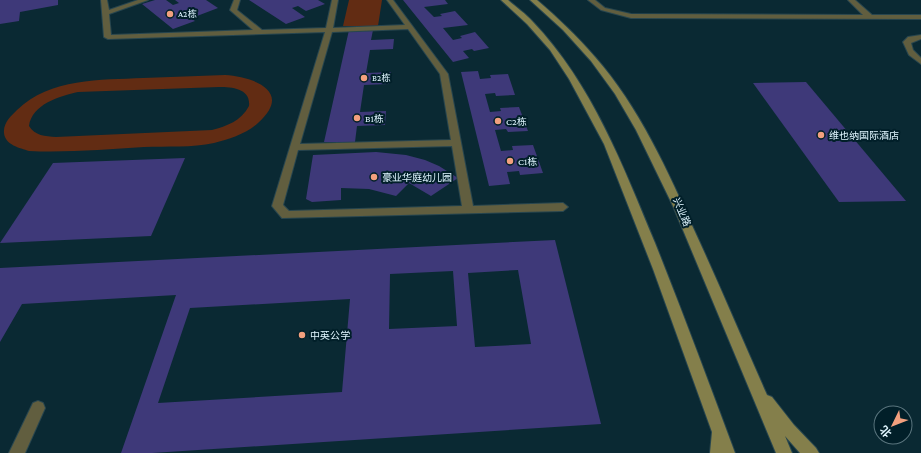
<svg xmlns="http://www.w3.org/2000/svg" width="921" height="453" viewBox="0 0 921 453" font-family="'Crimson Pro','Noto Sans SC',serif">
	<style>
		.green { fill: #622c13; fill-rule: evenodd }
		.building { fill: #3e3979; fill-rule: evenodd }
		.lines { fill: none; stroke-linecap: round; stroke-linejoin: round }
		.service-casing { stroke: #28464f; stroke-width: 2 }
		.secondary-casing { stroke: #28464f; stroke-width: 2 }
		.service { fill: #615e3f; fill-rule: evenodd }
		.secondary { fill: #847f4b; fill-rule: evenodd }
		.poi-dot { fill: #f2a07e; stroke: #011f29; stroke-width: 1.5 }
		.labels { text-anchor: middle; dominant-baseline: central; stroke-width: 4; stroke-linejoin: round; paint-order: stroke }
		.far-poi-label { font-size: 9px; fill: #dff5fe; stroke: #011f29; text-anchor: start }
		.poi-label { font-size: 10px; fill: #dff5fe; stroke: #011f29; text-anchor: start }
		.street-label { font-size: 10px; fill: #dff5fe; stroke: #011f29 }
	</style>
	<rect width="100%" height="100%" fill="#0a2933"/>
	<g class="green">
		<path d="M 349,0 L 382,0 L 378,26 L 343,26 Z"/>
		<path d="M 225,75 C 255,77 293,92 258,123 C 246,134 229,139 214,143 C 192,148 167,146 144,147 C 106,149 67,153 29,151 C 20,148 5,145 4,133 C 3,123 11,116 17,110 C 50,78 101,80 143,78 C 171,77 198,76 225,75 ZM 219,87 C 233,87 251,89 249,106 C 241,121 227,126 212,130 L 56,137 C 45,136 35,136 29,126 C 32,104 60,96 78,92 Z"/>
	</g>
	<g class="building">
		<path d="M 0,0 L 58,0 L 58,5 L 20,12 L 19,21 L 0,24 Z"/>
		<path d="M 155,0 L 166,0 L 173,5 L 179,3 L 175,0 L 206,0 L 218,8 L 197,16 L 190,10 L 183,13 L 195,21 L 173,29 L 142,4 Z"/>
		<path d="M 249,0 L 318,0 L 325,4 L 306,11 L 298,6 L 292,8 L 305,17 L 286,24 Z"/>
		<path d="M 403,0 L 445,0 L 448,4 L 424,7 L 434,17 L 442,16 L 440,14 L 455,11 L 468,25 L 443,28 L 453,40 L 462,38 L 460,36 L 475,32 L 489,48 L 474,51 L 472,49 L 463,51 L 469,58 L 453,62 Z"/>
		<path d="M 349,30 L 373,30 L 371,40 L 394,39 L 393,49 L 370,50 L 366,73 L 391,72 L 389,84 L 364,85 L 360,112 L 386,111 L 385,125 L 357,126 L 355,142 L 324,142 Z"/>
		<path d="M 478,71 L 480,79 L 491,78 L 490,75 L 508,74 L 515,95 L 496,96 L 495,93 L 485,94 L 490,112 L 501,111 L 500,108 L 519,107 L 528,131 L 508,132 L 506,129 L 495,130 L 501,151 L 513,150 L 512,146 L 533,145 L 543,173 L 520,175 L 519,171 L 507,172 L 510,184 L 489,186 L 461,72 Z"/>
		<path d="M 806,82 L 906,201 L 839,202 L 753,83 Z"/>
		<path d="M 376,152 L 406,155 L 425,160 L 439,166 L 458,178 L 431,196 L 409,183 L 396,196 L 369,189 L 341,188 L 341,200 L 312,202 L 306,199 L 313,155 Z"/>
		<path d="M 185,158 L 151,236 L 0,243 L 53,163 Z"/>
		<path d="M 555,240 L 601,424 L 152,453 L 121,453 L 176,295 L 22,304 L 0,342 L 0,268 ZM 518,270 L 531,344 L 475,347 L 468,273 ZM 453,271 L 457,326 L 389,329 L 390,274 ZM 350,299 L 342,392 L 158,403 L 190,308 Z"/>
	</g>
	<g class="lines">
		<g class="service-casing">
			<g id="service">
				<path d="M 101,0 L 107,0 L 109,10 L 138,0 L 148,0 L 109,14 L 111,35 L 253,30 L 230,10 L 234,0 L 240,0 L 237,10 L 262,30 L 326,28 L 332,0 L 338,0 L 333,28 L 405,25 L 387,0 L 393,0 L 448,74 L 473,206 L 563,203 L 568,207 L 563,211 L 282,218 L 272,206 L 325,32 L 108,39 L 104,37 ZM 408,29 L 440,74 L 451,140 L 300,144 L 332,32 ZM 452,146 L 462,206 L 289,211 L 283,205 L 298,150 Z"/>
				<path d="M 588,0 L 595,0 L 605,8 L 631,14 L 863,15 L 848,0 L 855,0 L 872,15 L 921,15 L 921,19 L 631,18 L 601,10 Z"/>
				<path d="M 921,35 L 921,39 L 911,43 L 913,50 L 921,58 L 921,64 L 909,55 L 903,42 L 908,37 Z"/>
				<path d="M 38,401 L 43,403 L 45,408 L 25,453 L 9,453 L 33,403 Z"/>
			</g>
		</g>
		<g class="secondary-casing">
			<g id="secondary">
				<path d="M 501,0 L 508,0 C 516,7 526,14 533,22 C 592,84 623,166 655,243 C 683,313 709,383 735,453 L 710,453 L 712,432 L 653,269 L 604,144 L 569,79 L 550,50 L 527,24 Z"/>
				<path d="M 530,0 L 537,0 C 558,18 577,36 595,57 C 639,107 668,171 695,232 C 720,286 743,341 767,395 L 772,397 L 794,425 L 816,448 L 819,453 L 800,453 L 785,436 L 792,453 L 776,453 L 673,206 L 636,130 L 615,94 L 591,61 L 563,30 Z"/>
			</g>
		</g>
		<use href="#service" class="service"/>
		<use href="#secondary" class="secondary"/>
	</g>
	<g class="poi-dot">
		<circle cx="170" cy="14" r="4"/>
		<circle cx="364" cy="78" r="4"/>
		<circle cx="357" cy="118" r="4"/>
		<circle cx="498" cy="121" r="4"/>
		<circle cx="821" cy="135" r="4"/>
		<circle cx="510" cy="161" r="4"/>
		<circle cx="374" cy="177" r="4"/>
		<circle cx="302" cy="335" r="4"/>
	</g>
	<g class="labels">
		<g class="far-poi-label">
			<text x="178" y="14">A2栋</text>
			<text x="372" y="78">B2栋</text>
		</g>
		<g class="poi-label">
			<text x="365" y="118">B1栋</text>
			<text x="506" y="121">C2栋</text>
			<text x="829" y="135">维也纳国际酒店</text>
			<text x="518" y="161">C1栋</text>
			<text x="382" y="177">豪业华庭幼儿园</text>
			<text x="310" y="335">中英公学</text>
		</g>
		<g class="street-label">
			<text transform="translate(682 212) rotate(67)">兴业路</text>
		</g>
	</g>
	<g transform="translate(893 425) rotate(227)"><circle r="19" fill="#011f29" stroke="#5a757e"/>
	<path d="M0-3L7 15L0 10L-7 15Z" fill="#f2a07e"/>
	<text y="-6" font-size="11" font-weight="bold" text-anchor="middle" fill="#dff5fe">北</text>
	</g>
</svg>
